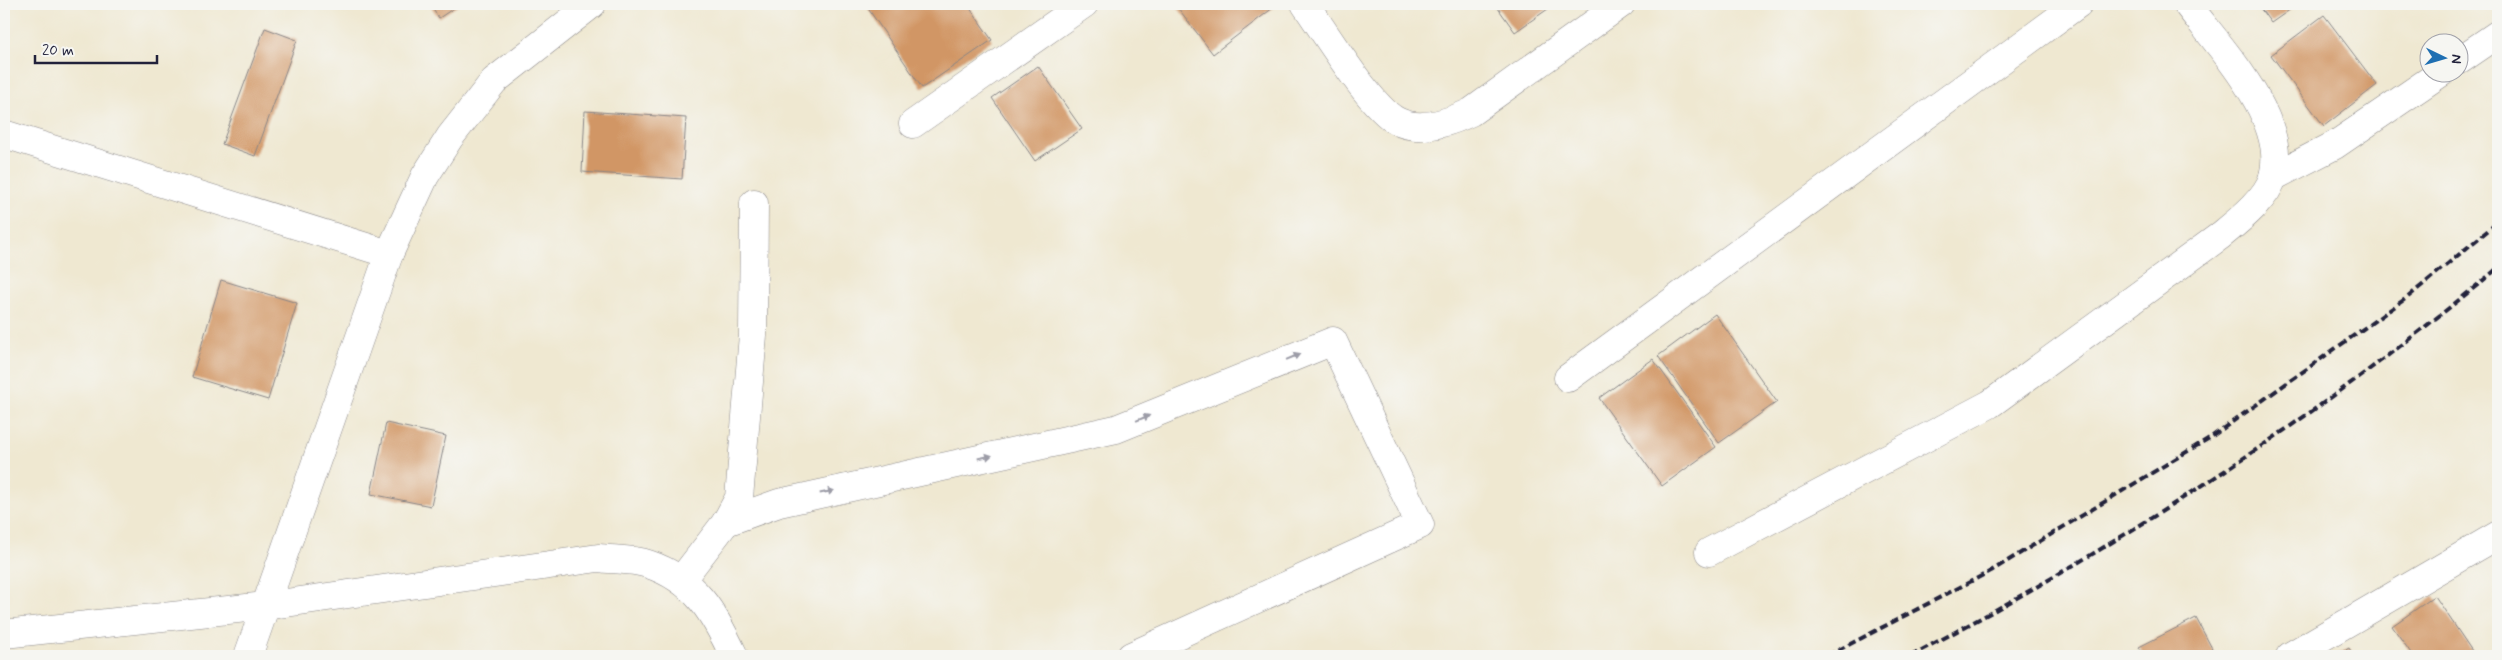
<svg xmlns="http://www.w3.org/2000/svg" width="2502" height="660" viewBox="0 0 2502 660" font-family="Mynerve,sans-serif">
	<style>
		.building { fill: #d19665 }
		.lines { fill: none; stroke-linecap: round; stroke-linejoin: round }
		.minor-casing { stroke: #888586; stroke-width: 29 }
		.minor { stroke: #fff; stroke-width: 28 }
		.rail { stroke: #22223b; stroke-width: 4; stroke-dasharray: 8 4; stroke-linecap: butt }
		.oneway { fill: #9c9ca7 }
	</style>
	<rect width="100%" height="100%" fill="#f6f6f2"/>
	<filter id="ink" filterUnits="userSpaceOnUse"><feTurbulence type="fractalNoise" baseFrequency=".02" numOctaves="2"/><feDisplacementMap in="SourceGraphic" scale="10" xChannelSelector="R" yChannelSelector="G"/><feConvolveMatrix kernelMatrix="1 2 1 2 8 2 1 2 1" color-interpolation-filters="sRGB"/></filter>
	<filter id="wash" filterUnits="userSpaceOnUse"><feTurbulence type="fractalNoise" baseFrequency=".0096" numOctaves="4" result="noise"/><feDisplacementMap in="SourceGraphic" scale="20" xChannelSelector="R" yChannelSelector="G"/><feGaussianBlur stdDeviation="1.12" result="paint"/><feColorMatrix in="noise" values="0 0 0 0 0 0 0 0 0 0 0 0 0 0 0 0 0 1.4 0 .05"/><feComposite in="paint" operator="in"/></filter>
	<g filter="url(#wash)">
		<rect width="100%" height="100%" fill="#efe8d1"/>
		<g id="blocks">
			<g class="building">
				<path d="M 429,4 L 460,4 L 439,18 Z"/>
				<path d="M 865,4 L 967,4 L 992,40 L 922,88 Z"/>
				<path d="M 1175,4 L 1278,4 L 1213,54 Z"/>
				<path d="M 1495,4 L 1555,4 L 1515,32 Z"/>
				<path d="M 2257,4 L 2298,4 L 2271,23 Z"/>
				<path d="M 2324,15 L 2377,85 L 2324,126 L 2271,55 Z"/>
				<path d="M 265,28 L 297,40 L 255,156 L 222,144 Z"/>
				<path d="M 1038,66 L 1082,129 L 1035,161 L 992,98 Z"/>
				<path d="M 585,111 L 686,118 L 682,179 L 582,172 Z"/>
				<path d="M 221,280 L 297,303 L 268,400 L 192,377 Z"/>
				<path d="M 1715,314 L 1777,402 L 1719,443 L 1658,356 Z"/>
				<path d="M 1653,359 L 1716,447 L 1662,486 L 1599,398 Z"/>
				<path d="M 386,423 L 446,436 L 431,506 L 371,494 Z"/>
				<path d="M 2435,596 L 2474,654 L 2470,656 L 2413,656 L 2392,626 Z"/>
				<path d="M 2196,618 L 2216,656 L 2144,656 L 2139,647 Z"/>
				<path d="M 2349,648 L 2354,656 L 2335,656 Z"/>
			</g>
		</g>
	</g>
	<g filter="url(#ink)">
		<use href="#blocks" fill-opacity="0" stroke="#888586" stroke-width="1"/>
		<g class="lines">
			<g class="minor-casing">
				<g id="minor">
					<path d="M 1305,4 C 1324,31 1371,108 1397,121 C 1420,133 1450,122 1471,112 L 1621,4"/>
					<path d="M 2460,60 L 2498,34"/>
					<path d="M 913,124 L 1084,4"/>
					<path d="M 4,134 L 389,254"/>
					<path d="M 2273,177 L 2335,145 L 2442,72"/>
					<path d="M 1568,378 L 2078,4"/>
					<path d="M 726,522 L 779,503 L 1116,429 L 1333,341 L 1420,525 L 1131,656"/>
					<path d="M 1709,552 L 1990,404 L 2220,236 C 2237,222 2267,199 2273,177 C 2289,119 2219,47 2187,4"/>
					<path d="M 682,579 L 726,522 L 739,498 L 753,335 L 754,203"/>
					<path d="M 4,634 L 265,606 L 598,558 C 614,560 633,559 648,564 C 696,580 714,613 734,656"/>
					<path d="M 248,656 L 389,254 L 425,176 L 450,137 L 494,81 L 592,4"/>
					<path d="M 2290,656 L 2498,535"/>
				</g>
			</g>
			<use href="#minor" class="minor"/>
			<g class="rail">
				<path d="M 1827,656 L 1991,571 L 2211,437 L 2408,297 L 2498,222"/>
				<path d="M 1910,656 C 2117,548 2318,418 2498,268"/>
			</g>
		</g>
		<defs><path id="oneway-solid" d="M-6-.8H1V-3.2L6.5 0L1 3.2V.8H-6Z" transform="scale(1.25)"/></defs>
		<g class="oneway">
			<use href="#oneway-solid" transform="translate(1293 357) rotate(-22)"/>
			<use href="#oneway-solid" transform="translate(1143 418) rotate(-22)"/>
			<use href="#oneway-solid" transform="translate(985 457) rotate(-12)"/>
			<use href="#oneway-solid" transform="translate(827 492) rotate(-12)"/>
		</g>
	</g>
	<rect width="2502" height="660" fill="none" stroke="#f6f6f2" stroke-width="20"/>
	<g transform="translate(2444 58) rotate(95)"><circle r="24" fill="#f6f6f2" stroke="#a1a1a9"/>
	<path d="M0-4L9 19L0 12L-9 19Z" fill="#1f6fb2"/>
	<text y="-8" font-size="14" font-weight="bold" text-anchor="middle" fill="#22223b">N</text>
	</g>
	<path d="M35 55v8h122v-8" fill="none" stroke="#22223b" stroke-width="2.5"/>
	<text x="42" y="55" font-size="15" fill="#22223b" stroke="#f6f6f2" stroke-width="4" paint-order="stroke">20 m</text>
</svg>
